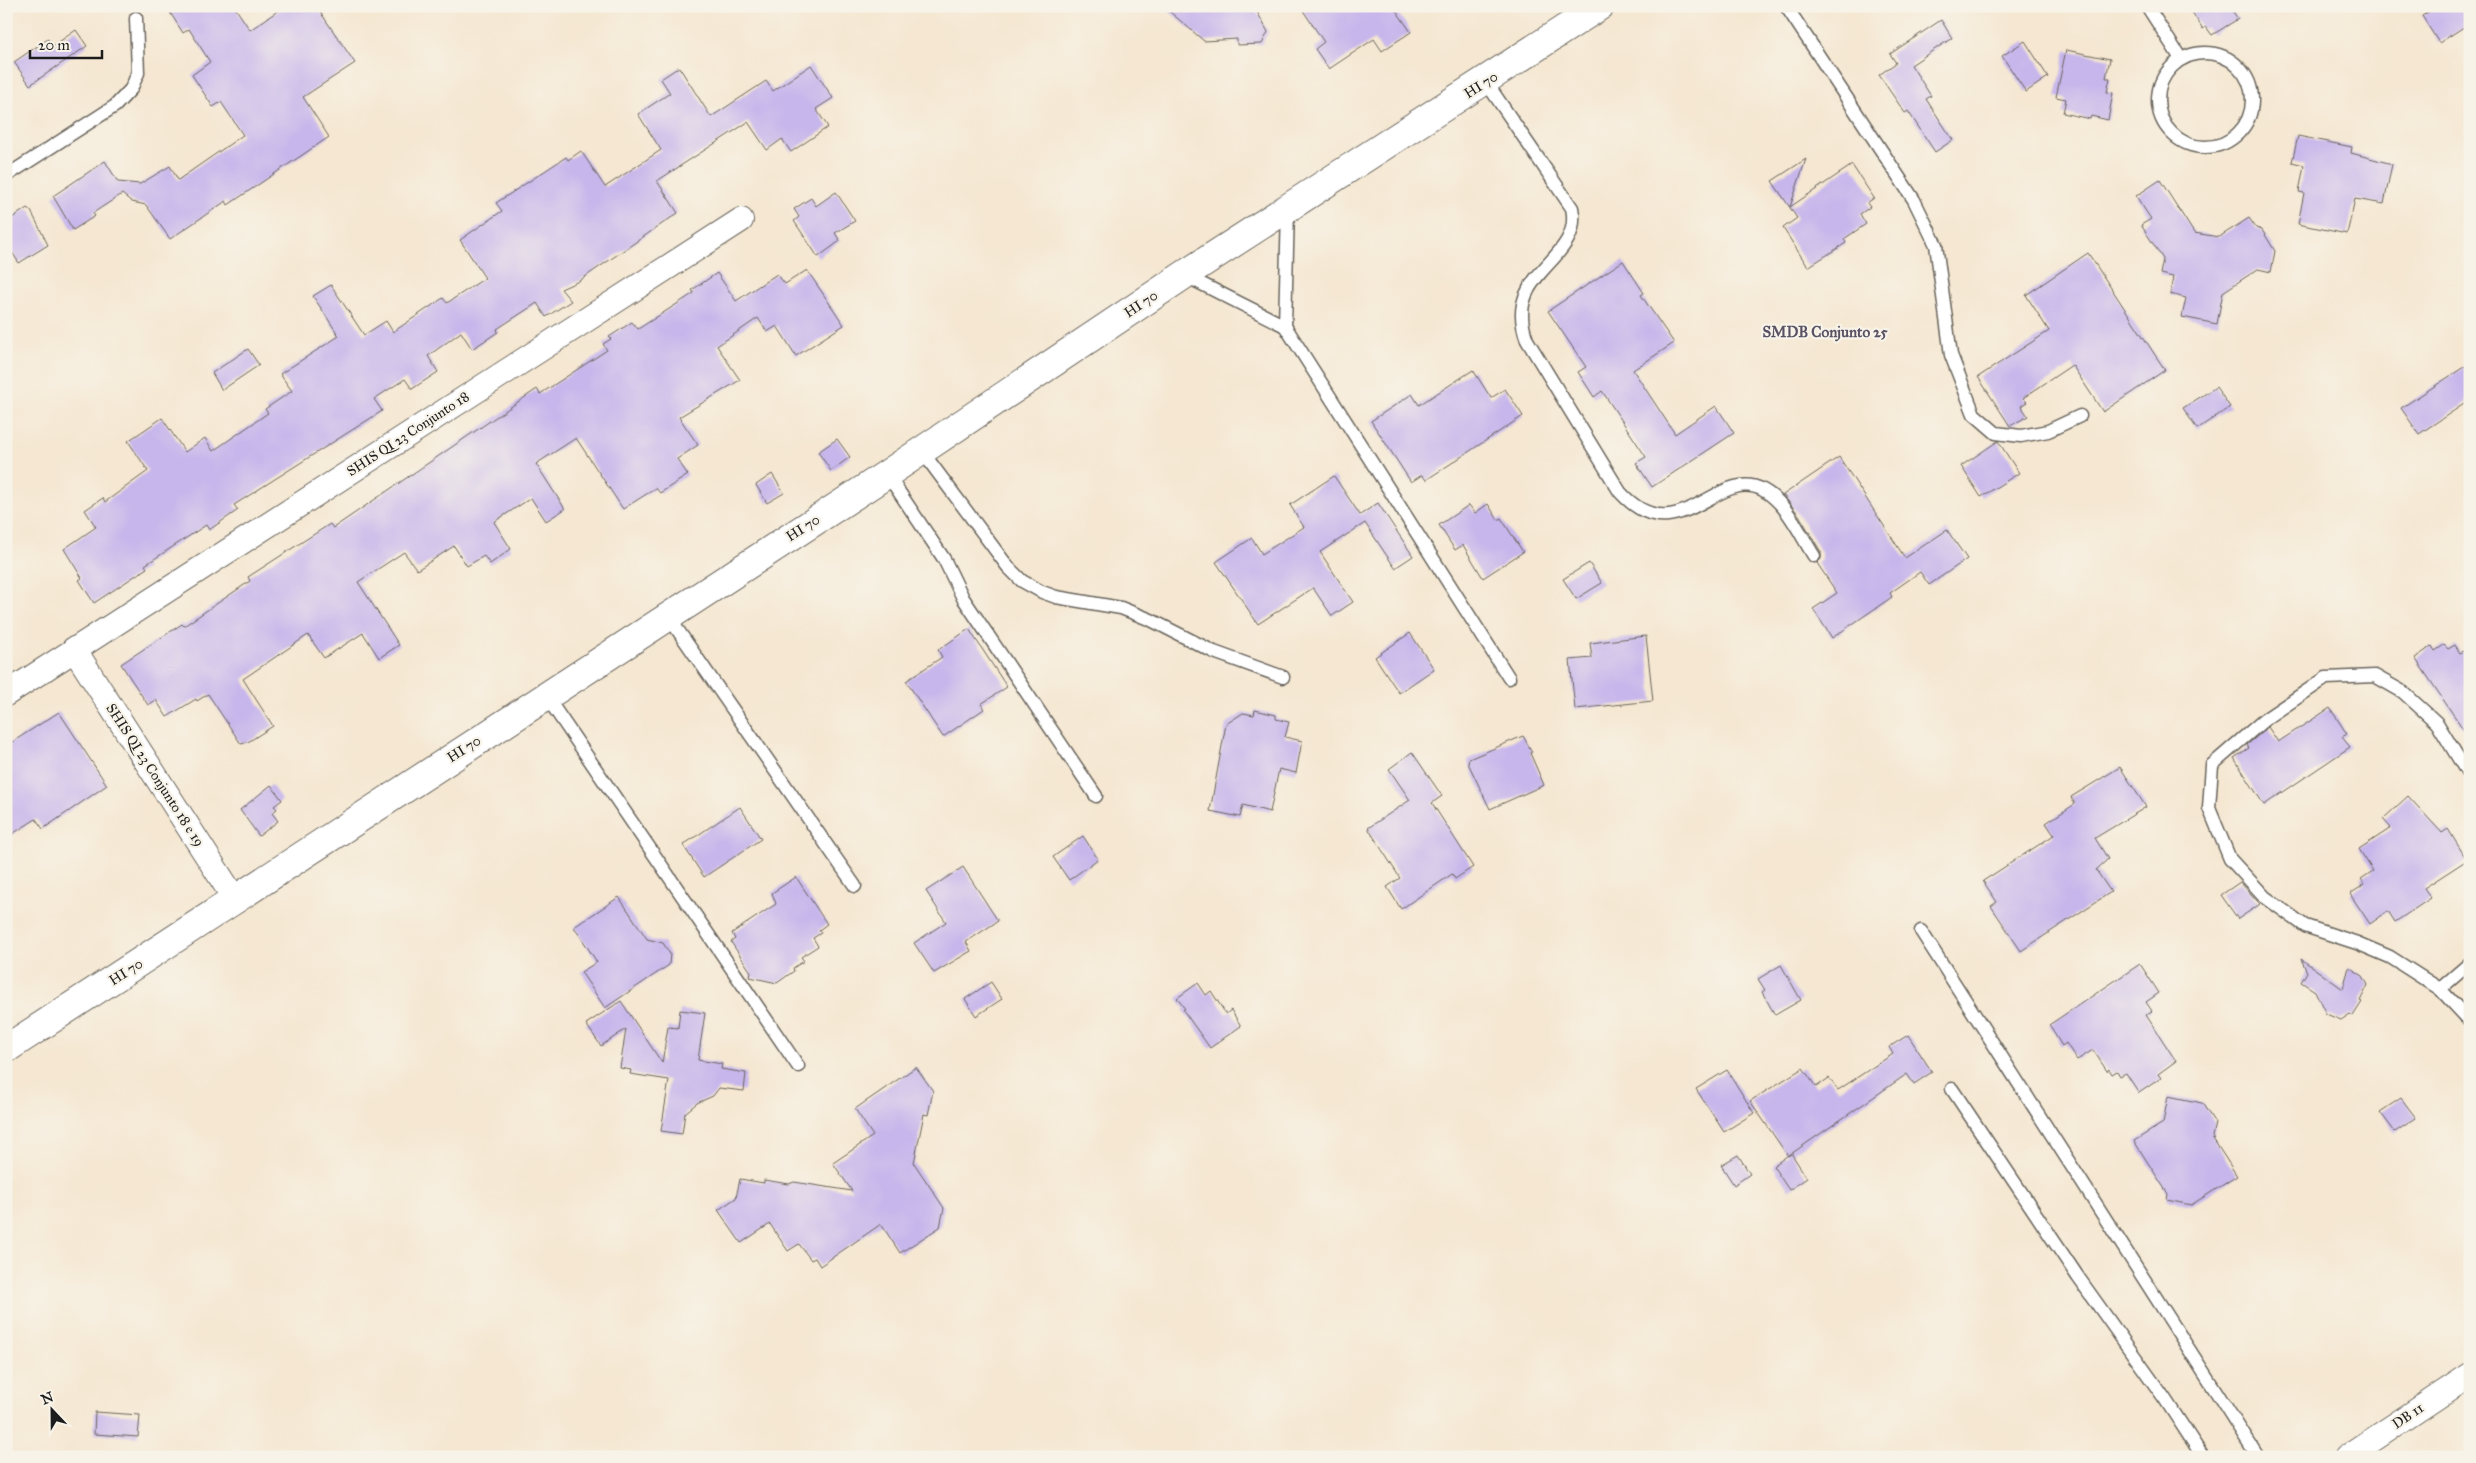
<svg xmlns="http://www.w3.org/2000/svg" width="2476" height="1463" viewBox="0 0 2476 1463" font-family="'IM FELL Great Primer',serif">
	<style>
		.building { fill: #c7b6eb }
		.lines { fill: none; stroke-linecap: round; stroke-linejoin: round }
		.service-casing { stroke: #68635b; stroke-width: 15 }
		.minor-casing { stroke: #68635b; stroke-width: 26 }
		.tertiary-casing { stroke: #68635b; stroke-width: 30 }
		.service { stroke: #fff; stroke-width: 12 }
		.minor { stroke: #fff; stroke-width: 24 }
		.tertiary { stroke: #fff; stroke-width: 28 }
		.labels { text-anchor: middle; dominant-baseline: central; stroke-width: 4.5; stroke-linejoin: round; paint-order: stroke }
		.street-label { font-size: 14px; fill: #1c1c1c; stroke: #f7f3e8 }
		.neighbourhood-label { font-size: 15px; font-weight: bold; fill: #585264; stroke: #f7f3e8 }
	</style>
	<rect width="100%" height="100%" fill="#f7f3e8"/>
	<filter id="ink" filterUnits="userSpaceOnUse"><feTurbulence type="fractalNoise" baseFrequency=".02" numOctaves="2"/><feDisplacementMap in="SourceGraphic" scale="10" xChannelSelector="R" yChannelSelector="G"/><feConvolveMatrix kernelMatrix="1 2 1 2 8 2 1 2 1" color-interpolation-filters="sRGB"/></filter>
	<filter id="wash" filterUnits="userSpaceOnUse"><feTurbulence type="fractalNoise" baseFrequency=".0096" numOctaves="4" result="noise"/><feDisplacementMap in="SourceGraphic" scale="20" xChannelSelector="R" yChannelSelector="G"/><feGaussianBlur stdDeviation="1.12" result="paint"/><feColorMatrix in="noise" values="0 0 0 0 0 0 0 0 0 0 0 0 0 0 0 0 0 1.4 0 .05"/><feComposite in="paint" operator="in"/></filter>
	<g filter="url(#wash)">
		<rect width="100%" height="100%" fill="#f5e7d1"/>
		<g id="blocks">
			<g class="building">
				<path d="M 166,6 L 234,6 L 250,30 L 285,6 L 316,6 L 355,63 L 303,97 L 329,137 L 228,205 L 226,201 L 170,239 L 146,205 L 132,202 L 122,194 L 93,213 L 95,216 L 73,230 L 53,196 L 105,161 L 118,182 L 140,184 L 170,166 L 178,180 L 243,135 L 221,102 L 213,107 L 192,75 L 210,62 L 189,29 L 183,33 Z"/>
				<path d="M 1163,6 L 1254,6 L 1268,32 L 1262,44 L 1237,45 L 1237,39 L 1204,41 Z"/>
				<path d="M 1300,6 L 1393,6 L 1411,32 L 1382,51 L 1374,39 L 1329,69 L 1315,49 L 1324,42 Z"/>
				<path d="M 2188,6 L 2243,6 L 2233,12 L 2238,19 L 2212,35 L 2206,27 L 2203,29 Z"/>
				<path d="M 2437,6 L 2470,6 L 2470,23 L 2439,43 L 2422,16 Z"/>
				<path d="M 1941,20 L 1952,38 L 1911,65 L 1931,96 L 1926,99 L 1953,140 L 1935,152 L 1908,111 L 1905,113 L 1879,75 L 1896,63 L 1890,54 Z"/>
				<path d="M 76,30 L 87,46 L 30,85 L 14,62 L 48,39 L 53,46 Z"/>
				<path d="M 2025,41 L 2048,77 L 2026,92 L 2002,56 Z"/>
				<path d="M 2066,50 L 2110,59 L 2106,78 L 2110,78 L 2107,92 L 2113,93 L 2108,120 L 2091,116 L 2090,119 L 2063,113 L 2066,99 L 2056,97 Z"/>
				<path d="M 811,65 L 833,98 L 816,109 L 828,127 L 791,152 L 782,139 L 767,150 L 748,122 L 657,181 L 678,213 L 579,281 L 561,289 L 571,301 L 546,317 L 537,303 L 497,329 L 498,332 L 472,349 L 461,332 L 428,356 L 438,372 L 412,389 L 405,379 L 374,399 L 382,411 L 234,505 L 238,510 L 209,530 L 206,525 L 145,565 L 147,568 L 94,603 L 79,580 L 82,578 L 64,549 L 96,527 L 85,510 L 103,498 L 105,502 L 148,471 L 128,441 L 162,418 L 185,452 L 205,438 L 213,451 L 268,413 L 265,409 L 292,391 L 280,374 L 339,336 L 313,296 L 331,285 L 364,335 L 386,321 L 393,332 L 443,298 L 447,303 L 485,278 L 460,240 L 502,211 L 496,203 L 566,157 L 568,160 L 581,151 L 605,187 L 661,150 L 638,114 L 670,93 L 661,79 L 679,67 L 711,117 L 766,81 L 773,91 Z"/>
				<path d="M 2298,136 L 2352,147 L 2351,153 L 2392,164 L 2384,204 L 2355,199 L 2347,234 L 2298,224 L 2304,193 L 2299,192 L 2304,165 L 2292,162 Z"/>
				<path d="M 1806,159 L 1790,207 L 1852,165 L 1874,198 L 1867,203 L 1870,207 L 1860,214 L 1866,224 L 1844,239 L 1846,243 L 1808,267 L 1783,228 L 1797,218 L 1772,181 Z"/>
				<path d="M 2160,180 L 2194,233 L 2219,237 L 2249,218 L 2256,228 L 2262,230 L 2275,251 L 2271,272 L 2258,269 L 2223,292 L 2217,324 L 2182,317 L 2186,298 L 2170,294 L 2173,277 L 2160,274 L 2163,259 L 2141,225 L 2151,219 L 2136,196 Z"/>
				<path d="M 836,192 L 855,221 L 835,233 L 840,241 L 818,257 L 794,221 L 799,217 L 794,209 L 811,198 L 816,206 Z"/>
				<path d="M 27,208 L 31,211 L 48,245 L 19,263 L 6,243 L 6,222 Z"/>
				<path d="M 2088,253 L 2165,370 L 2103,412 L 2072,365 L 2023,398 L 2027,402 L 2021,406 L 2028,416 L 2010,426 L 1978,377 L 2049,331 L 2026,295 Z"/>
				<path d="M 1623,261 L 1644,293 L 1641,295 L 1674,343 L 1633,370 L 1675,434 L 1716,406 L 1734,433 L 1652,487 L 1636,463 L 1646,457 L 1602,391 L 1594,397 L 1578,372 L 1586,367 L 1548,311 Z"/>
				<path d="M 807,270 L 844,325 L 796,356 L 777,326 L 767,332 L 758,318 L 717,346 L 740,380 L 679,417 L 698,445 L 677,459 L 688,475 L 660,493 L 656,488 L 623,509 L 576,438 L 536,464 L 565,509 L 546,521 L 531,498 L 494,522 L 511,549 L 490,564 L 484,556 L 467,566 L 454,546 L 417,570 L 404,552 L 358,582 L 399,645 L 379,658 L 363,633 L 324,658 L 308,635 L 243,679 L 273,726 L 248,742 L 241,744 L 208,694 L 197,701 L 196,699 L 167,717 L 156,700 L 148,705 L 121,664 L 182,624 L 184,626 L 250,581 L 248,577 L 302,542 L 330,524 L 333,528 L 537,389 L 540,394 L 607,350 L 603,344 L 611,339 L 609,337 L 632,322 L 638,329 L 694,293 L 692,290 L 717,273 L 736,301 L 777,274 L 785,284 Z"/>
				<path d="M 248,349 L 259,365 L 222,390 L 212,373 Z"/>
				<path d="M 2470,363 L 2470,400 L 2419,434 L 2401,408 Z"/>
				<path d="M 1473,370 L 1491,398 L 1505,389 L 1523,416 L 1426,480 L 1422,475 L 1411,482 L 1371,421 L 1412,394 L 1419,405 Z"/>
				<path d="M 2216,387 L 2230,407 L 2197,429 L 2183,408 Z"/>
				<path d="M 837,439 L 850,457 L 831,471 L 818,452 Z"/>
				<path d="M 1998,441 L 2019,473 L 1981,497 L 1961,466 Z"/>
				<path d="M 1839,457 L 1905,558 L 1947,530 L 1967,559 L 1929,585 L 1920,572 L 1890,593 L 1892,597 L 1832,638 L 1813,609 L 1837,593 L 1817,563 L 1821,559 L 1821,552 L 1799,515 L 1783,495 Z"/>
				<path d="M 772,474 L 784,493 L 767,503 L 756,485 Z"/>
				<path d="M 1334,476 L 1360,515 L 1378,503 L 1413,556 L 1395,568 L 1365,523 L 1320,552 L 1353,602 L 1332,616 L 1313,588 L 1258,624 L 1216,562 L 1252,538 L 1262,554 L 1304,527 L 1290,505 Z"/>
				<path d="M 1488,504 L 1498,520 L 1501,518 L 1523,552 L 1483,578 L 1463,545 L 1455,550 L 1439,525 L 1469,505 L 1475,513 Z"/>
				<path d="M 1589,563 L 1602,583 L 1576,599 L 1563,579 Z"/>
				<path d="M 969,629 L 1007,687 L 981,704 L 984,709 L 943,737 L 906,681 L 942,657 L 938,650 Z"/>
				<path d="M 1410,633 L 1434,669 L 1399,693 L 1375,657 Z"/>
				<path d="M 1646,636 L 1653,701 L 1575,709 L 1570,660 L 1592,658 L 1590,643 Z"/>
				<path d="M 2444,645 L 2448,649 L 2455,645 L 2460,653 L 2470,647 L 2470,739 L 2415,658 L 2432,646 L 2435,651 Z"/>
				<path d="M 2330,708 L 2347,734 L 2342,737 L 2350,747 L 2264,805 L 2234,758 L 2249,748 L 2247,745 L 2268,727 L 2278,742 Z"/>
				<path d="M 1255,710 L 1276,715 L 1276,719 L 1289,722 L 1285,737 L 1302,741 L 1296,773 L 1279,769 L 1270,812 L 1243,805 L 1240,817 L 1210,811 L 1226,724 L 1243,713 L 1254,715 Z"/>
				<path d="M 59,712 L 107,785 L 43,829 L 36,819 L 6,838 L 6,746 Z"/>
				<path d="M 1523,736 L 1532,752 L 1530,753 L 1544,785 L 1490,809 L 1468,763 L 1469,759 Z"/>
				<path d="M 1412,752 L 1442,796 L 1432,803 L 1473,867 L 1455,879 L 1452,874 L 1401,909 L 1387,887 L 1400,878 L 1368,828 L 1410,800 L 1389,769 Z"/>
				<path d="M 2120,767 L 2146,807 L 2095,838 L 2108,859 L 2096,870 L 2111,892 L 2021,951 L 1991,906 L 1997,902 L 1983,881 L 2054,835 L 2046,823 L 2075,804 L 2071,797 Z"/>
				<path d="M 271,785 L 282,800 L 274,806 L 277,809 L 272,813 L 278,821 L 259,836 L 240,810 Z"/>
				<path d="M 2408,796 L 2442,833 L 2448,829 L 2467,860 L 2424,888 L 2431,898 L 2395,922 L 2388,911 L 2370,924 L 2350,894 L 2365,884 L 2361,879 L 2373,871 L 2359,849 L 2391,828 L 2383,819 Z"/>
				<path d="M 740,807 L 761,839 L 704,877 L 683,845 Z"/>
				<path d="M 1083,836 L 1098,859 L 1069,880 L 1053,857 Z"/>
				<path d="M 963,867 L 998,921 L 966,942 L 971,951 L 934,973 L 914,943 L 946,922 L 926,891 Z"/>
				<path d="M 796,877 L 827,924 L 819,930 L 821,933 L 813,938 L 818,946 L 801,957 L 804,961 L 793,968 L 794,971 L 777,983 L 750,977 L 751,972 L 731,942 L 735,939 L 732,933 L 776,904 L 772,893 Z"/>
				<path d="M 2240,882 L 2260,904 L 2238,919 L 2221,895 Z"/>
				<path d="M 619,897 L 647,939 L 663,943 L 670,954 L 669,965 L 605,1008 L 581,972 L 597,962 L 574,927 Z"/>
				<path d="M 2301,959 L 2343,989 L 2349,967 L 2363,976 L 2368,985 L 2360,1001 L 2362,1002 L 2353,1016 L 2350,1014 L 2341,1020 L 2326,1014 L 2315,991 L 2301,982 L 2307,972 Z"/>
				<path d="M 2140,964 L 2159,993 L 2146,1002 L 2152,1011 L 2146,1015 L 2176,1061 L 2158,1074 L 2161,1078 L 2139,1093 L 2126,1073 L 2120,1076 L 2117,1071 L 2112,1074 L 2109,1069 L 2107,1071 L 2093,1050 L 2077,1060 L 2066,1043 L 2062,1046 L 2049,1025 Z"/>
				<path d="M 1781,965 L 1801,1000 L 1775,1015 L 1762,992 L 1765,990 L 1758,979 Z"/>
				<path d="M 991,982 L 1002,999 L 976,1016 L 965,999 Z"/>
				<path d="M 1198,983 L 1206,995 L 1211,991 L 1226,1014 L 1231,1010 L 1241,1026 L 1210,1048 L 1183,1010 L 1185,1009 L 1177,998 Z"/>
				<path d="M 621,1001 L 662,1063 L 668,1027 L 678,1028 L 680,1010 L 705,1013 L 698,1060 L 722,1064 L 721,1069 L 746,1073 L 744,1091 L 719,1088 L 713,1096 L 697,1103 L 685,1113 L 682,1134 L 661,1131 L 669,1080 L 630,1074 L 631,1070 L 620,1068 L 626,1029 L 601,1046 L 586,1024 Z"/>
				<path d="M 1908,1035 L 1932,1072 L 1914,1084 L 1907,1074 L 1788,1156 L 1750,1101 L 1803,1068 L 1816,1087 L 1829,1078 L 1838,1090 L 1893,1054 L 1889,1047 Z"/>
				<path d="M 916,1067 L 933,1091 L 928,1115 L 924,1114 L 914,1163 L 944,1208 L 940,1227 L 900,1253 L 881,1224 L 820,1266 L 815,1258 L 811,1260 L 799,1244 L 788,1251 L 770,1224 L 741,1243 L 718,1210 L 736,1198 L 740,1179 L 764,1183 L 764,1180 L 789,1184 L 794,1182 L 852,1191 L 833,1163 L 873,1136 L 855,1109 Z"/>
				<path d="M 1727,1070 L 1754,1113 L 1724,1132 L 1696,1089 Z"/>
				<path d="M 2168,1096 L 2202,1103 L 2215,1123 L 2212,1137 L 2237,1176 L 2191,1205 L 2167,1200 L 2168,1194 L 2134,1141 L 2163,1123 Z"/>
				<path d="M 2401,1098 L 2416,1118 L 2395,1132 L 2380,1112 Z"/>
				<path d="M 1791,1153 L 1807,1178 L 1789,1190 L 1773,1166 Z"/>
				<path d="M 1738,1155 L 1750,1174 L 1734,1185 L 1721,1165 Z"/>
				<path d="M 95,1412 L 140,1415 L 138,1437 L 94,1434 Z"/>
			</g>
		</g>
	</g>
	<g filter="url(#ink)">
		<use href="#blocks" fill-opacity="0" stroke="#68635b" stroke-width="1"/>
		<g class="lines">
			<g class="service-casing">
				<g id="service">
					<path d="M 1786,6 L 1914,200 L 1936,245 L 1951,355 L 1974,414 L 1996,433 L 2021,436 L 2048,431 L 2080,416"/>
					<path d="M 2147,6 L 2181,59"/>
					<circle cx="2205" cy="100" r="47"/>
					<path d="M 1486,82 L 1572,208 C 1584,262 1501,271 1527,340 L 1620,492 C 1678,556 1717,465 1763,490 C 1787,503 1800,534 1814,556"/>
					<path d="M 6,176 L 115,106 L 131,89 L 138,73 L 136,18"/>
					<path d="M 1184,275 L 1285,326 L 1509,678"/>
					<path d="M 1285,326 L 1288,209"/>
					<path d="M 921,450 L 1008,567 L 1022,581 L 1042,592 L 1056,597 L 1121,608 L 1151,620 L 1214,652 L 1283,677"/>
					<path d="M 887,474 L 944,559 L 963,598 L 1096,796"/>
					<path d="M 668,616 L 855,886"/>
					<path d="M 546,696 L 798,1066"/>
					<path d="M 2470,777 L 2437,723 L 2403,692 L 2375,676 L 2326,678 L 2264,720 L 2212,765 L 2209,808 L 2230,859 L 2265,897 L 2305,926 L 2357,943 L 2390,957 L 2440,989 L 2470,963"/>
					<path d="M 1921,931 L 2258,1457"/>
					<path d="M 2440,989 L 2470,1021"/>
					<path d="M 1952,1089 L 2078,1277 L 2165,1399 L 2203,1457"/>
				</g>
			</g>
			<g class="minor-casing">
				<g id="minor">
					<path d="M 74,649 L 236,901"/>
					<path d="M 6,694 L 741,220"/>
					<path d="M 2347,1457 L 2470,1375"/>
				</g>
			</g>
			<g class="tertiary-casing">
				<path id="tertiary" d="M 6,1049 L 887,474 L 1184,275 L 1600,6"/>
			</g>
			<use href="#service" class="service"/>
			<use href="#minor" class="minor"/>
			<use href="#tertiary" class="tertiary"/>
		</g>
	</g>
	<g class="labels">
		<g class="street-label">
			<text transform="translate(1481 85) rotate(-33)">HI 70</text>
			<text transform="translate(1141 304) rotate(-34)">HI 70</text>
			<text transform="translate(408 434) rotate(-33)">SHIS QI 23 Conjunto 18</text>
			<text transform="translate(803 528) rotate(-33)">HI 70</text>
			<text transform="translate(464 749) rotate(-33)">HI 70</text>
			<text transform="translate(155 775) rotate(57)">SHIS QI 23 Conjunto 18 e 19</text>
			<text transform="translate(126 972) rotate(-33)">HI 70</text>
			<text transform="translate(2408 1416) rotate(-34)">DB 11</text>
		</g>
		<g class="neighbourhood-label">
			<text x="1825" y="332">SMDB Conjunto 25</text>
		</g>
	</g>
	<rect width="2476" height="1463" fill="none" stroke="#f7f3e8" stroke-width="25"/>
	<g transform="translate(52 1410) rotate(338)" stroke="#f7f3e8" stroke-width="4" paint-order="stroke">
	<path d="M0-4L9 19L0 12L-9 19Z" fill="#1c1c1c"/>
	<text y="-8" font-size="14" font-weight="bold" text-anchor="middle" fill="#1c1c1c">N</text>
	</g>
	<path d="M30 50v8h72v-8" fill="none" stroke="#1c1c1c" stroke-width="2.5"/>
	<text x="38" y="50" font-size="15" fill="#1c1c1c" stroke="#f7f3e8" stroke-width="4" paint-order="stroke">20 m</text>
</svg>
